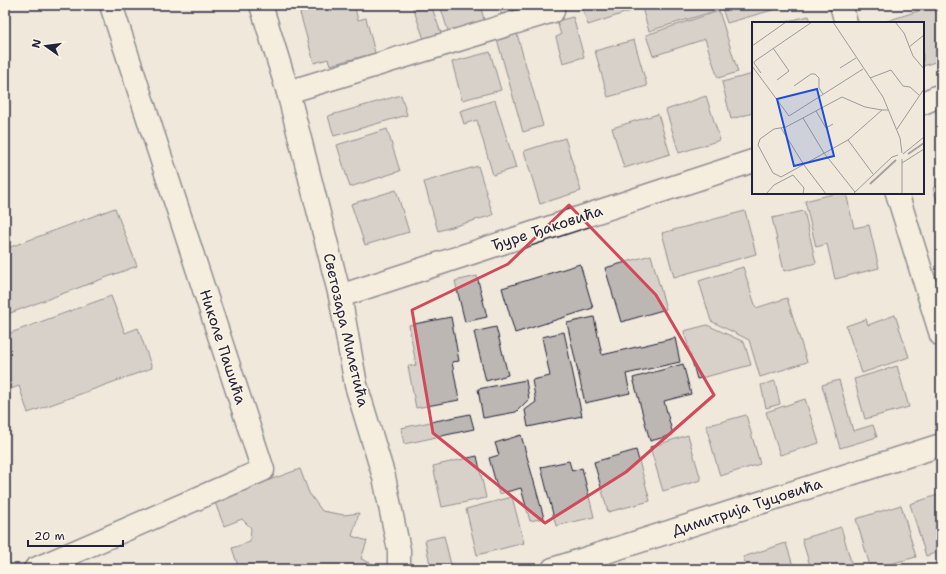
<svg xmlns="http://www.w3.org/2000/svg" width="946" height="574" viewBox="0 0 946 574" font-family="'Shantell Sans',sans-serif">
	<style>
		.building { fill: #bcb7b3; stroke: #22223b }
		.lines { fill: none; stroke-linecap: round; stroke-linejoin: round }
		.minor-casing { stroke: #22223b; stroke-width: 25 }
		.minor { stroke: #fcf5e5; stroke-width: 22 }
		.marked { fill: none; stroke: #d1495b; stroke-width: 3; stroke-linejoin: round }
		.labels { text-anchor: middle; dominant-baseline: central; stroke-width: 3; stroke-linejoin: round; paint-order: stroke }
		.street-label { font-size: 15px; fill: #22223b; stroke: #fcf5e5 }
		.inset-river { fill: none; stroke: #a6a2a2; stroke-width: 2 }
		.inset-road { fill: none; stroke: #9d999b; stroke-width: 1 }
		.view { fill: #1d4ed8; fill-opacity: 0.15; stroke: #1d4ed8; stroke-width: 2 }
		.inset-edge { fill: none; stroke: #22223b; stroke-width: 2 }
	</style>
	<rect width="100%" height="100%" fill="#efe8db"/>
	<filter id="ink" filterUnits="userSpaceOnUse"><feTurbulence type="fractalNoise" baseFrequency=".025" numOctaves="2"/><feDisplacementMap in="SourceGraphic" scale="8" xChannelSelector="R" yChannelSelector="G"/><feConvolveMatrix kernelMatrix="1 2 1 2 8 2 1 2 1" color-interpolation-filters="sRGB"/></filter>
	<g filter="url(#ink)">
		<g class="building">
			<path d="M 312,5 L 354,5 L 358,20 L 366,18 L 375,53 L 330,65 L 328,59 L 314,63 L 300,13 L 313,9 Z"/>
			<path d="M 412,5 L 431,5 L 441,33 L 424,39 Z"/>
			<path d="M 440,5 L 480,5 L 485,23 L 449,34 Z"/>
			<path d="M 499,5 L 530,5 L 501,14 Z"/>
			<path d="M 581,5 L 639,5 L 640,8 L 588,25 Z"/>
			<path d="M 641,5 L 713,5 L 715,11 L 649,31 Z"/>
			<path d="M 721,5 L 775,5 L 776,9 L 727,23 Z"/>
			<path d="M 936,5 L 941,5 L 941,36 L 939,37 L 941,44 L 941,60 L 923,66 L 923,23 L 887,23 L 887,21 Z"/>
			<path d="M 719,11 L 738,72 L 718,78 L 705,39 L 653,56 L 646,35 Z"/>
			<path d="M 809,16 L 811,23 L 780,23 Z"/>
			<path d="M 573,17 L 584,57 L 563,63 L 556,37 L 561,35 L 557,21 Z"/>
			<path d="M 517,34 L 543,126 L 523,132 L 497,39 Z"/>
			<path d="M 634,40 L 647,86 L 608,97 L 595,51 Z"/>
			<path d="M 490,52 L 501,90 L 462,100 L 452,62 Z"/>
			<path d="M 753,74 L 753,113 L 731,119 L 722,82 Z"/>
			<path d="M 401,95 L 407,115 L 334,136 L 328,116 Z"/>
			<path d="M 706,96 L 720,140 L 679,153 L 666,110 Z"/>
			<path d="M 495,100 L 516,168 L 493,175 L 477,120 L 464,124 L 460,111 Z"/>
			<path d="M 658,114 L 670,154 L 624,168 L 612,128 Z"/>
			<path d="M 387,129 L 400,171 L 350,187 L 337,145 Z"/>
			<path d="M 565,138 L 581,191 L 540,204 L 524,151 Z"/>
			<path d="M 478,166 L 493,215 L 438,231 L 424,182 Z"/>
			<path d="M 941,185 L 941,214 L 933,188 Z"/>
			<path d="M 396,190 L 409,232 L 365,245 L 351,204 Z"/>
			<path d="M 837,193 L 846,193 L 854,228 L 869,225 L 879,268 L 835,279 L 827,244 L 816,247 L 805,201 Z"/>
			<path d="M 115,208 L 137,266 L 5,315 L 5,249 Z"/>
			<path d="M 745,211 L 756,254 L 674,277 L 662,233 Z"/>
			<path d="M 804,211 L 816,263 L 784,271 L 772,218 Z"/>
			<path d="M 651,255 L 666,309 L 621,322 L 605,268 Z"/>
			<path d="M 580,264 L 593,308 L 515,333 L 502,288 Z"/>
			<path d="M 743,267 L 756,308 L 787,298 L 807,362 L 760,377 L 749,340 L 711,321 L 699,281 Z"/>
			<path d="M 477,276 L 487,317 L 465,322 L 455,281 Z"/>
			<path d="M 111,296 L 125,333 L 138,328 L 152,368 L 28,413 L 19,386 L 5,391 L 5,335 Z"/>
			<path d="M 895,315 L 909,357 L 862,373 L 846,326 L 866,319 L 868,325 Z"/>
			<path d="M 451,317 L 459,361 L 452,362 L 459,400 L 416,408 L 408,366 L 416,365 L 409,325 Z"/>
			<path d="M 594,317 L 602,355 L 675,338 L 680,362 L 626,374 L 630,393 L 585,403 L 567,323 Z"/>
			<path d="M 707,325 L 744,342 L 751,365 L 697,379 L 684,331 Z"/>
			<path d="M 496,327 L 508,375 L 486,381 L 474,332 Z"/>
			<path d="M 564,332 L 582,416 L 528,427 L 525,410 L 536,402 L 532,380 L 550,376 L 542,337 Z"/>
			<path d="M 683,364 L 691,394 L 664,401 L 673,435 L 650,441 L 633,378 Z"/>
			<path d="M 897,366 L 909,407 L 865,419 L 854,379 Z"/>
			<path d="M 526,380 L 529,399 L 516,412 L 483,418 L 478,389 Z"/>
			<path d="M 839,380 L 853,431 L 873,425 L 877,437 L 840,448 L 822,385 Z"/>
			<path d="M 775,381 L 780,404 L 766,408 L 761,385 Z"/>
			<path d="M 805,399 L 819,443 L 780,455 L 766,412 Z"/>
			<path d="M 470,414 L 474,429 L 404,444 L 401,428 Z"/>
			<path d="M 746,415 L 760,464 L 720,476 L 706,426 Z"/>
			<path d="M 521,435 L 544,518 L 530,521 L 521,488 L 499,494 L 489,458 L 499,455 L 495,443 Z"/>
			<path d="M 688,435 L 701,480 L 663,491 L 650,447 Z"/>
			<path d="M 636,450 L 650,501 L 608,512 L 594,462 Z"/>
			<path d="M 477,456 L 486,498 L 442,507 L 433,466 Z"/>
			<path d="M 569,461 L 572,471 L 582,468 L 594,517 L 556,526 L 541,467 Z"/>
			<path d="M 300,469 L 309,493 L 322,511 L 344,515 L 359,513 L 352,536 L 367,541 L 361,559 L 375,565 L 375,569 L 239,569 L 232,548 L 250,542 L 251,528 L 242,519 L 224,526 L 214,500 Z"/>
			<path d="M 941,494 L 941,551 L 926,556 L 910,504 Z"/>
			<path d="M 512,497 L 524,543 L 477,555 L 466,509 Z"/>
			<path d="M 901,505 L 916,557 L 871,569 L 856,519 Z"/>
			<path d="M 841,527 L 853,569 L 811,569 L 802,539 Z"/>
			<path d="M 444,536 L 452,569 L 431,569 L 425,540 Z"/>
			<path d="M 786,543 L 794,569 L 747,569 L 743,557 Z"/>
		</g>
		<g class="lines">
			<g class="minor-casing">
				<g id="minor">
					<path d="M 261,5 L 288,92 L 340,296 L 356,385 L 384,477 L 399,550 L 399,569"/>
					<path d="M 841,5 L 846,23"/>
					<path d="M 288,92 L 553,11 L 551,5"/>
					<path d="M 923,103 L 941,95"/>
					<path d="M 897,193 L 941,335"/>
					<path d="M 340,296 L 753,161"/>
					<path d="M 35,569 L 263,470 L 111,5"/>
					<path d="M 553,569 L 941,445"/>
				</g>
			</g>
			<use href="#minor" class="minor"/>
		</g>
	</g>
	<path d="M0 0H946V574H0ZM 569,205 L 656,295 L 714,395 L 626,472 L 545,523 L 433,433 L 412,310 L 508,264 Z" fill="#efe8db" fill-opacity=".55" fill-rule="evenodd"/>
	<path class="marked" d="M 569,205 L 656,295 L 714,395 L 626,472 L 545,523 L 433,433 L 412,310 L 508,264 Z"/>
	<g class="labels">
		<g class="street-label">
			<text transform="translate(547 228) rotate(-18)">Ђуре Ђаковића</text>
			<text transform="translate(346 330) rotate(77)">Светозара Милетића</text>
			<text transform="translate(223 347) rotate(72)">Николе Пашића</text>
			<text transform="translate(747 507) rotate(-18)">Димитрија Туцовића</text>
		</g>
	</g>
	<g transform="translate(752 22)">
		<rect width="172" height="172" fill="#efe8db"/>
		<path class="inset-river" d="M 156,132 L 172,121M 118,162 L 144,138"/>
		<path class="inset-road" d="M 81,0 L 131,75 L 148,116 L 150,131M 143,0 L 152,11 L 161,34 L 172,47M 0,24 L 34,0M 157,25 L 172,13M 21,26 L 37,49 L 25,58M 0,44 L 37,94 L 111,47M 88,46 L 104,36M 9,51 L 2,41 L 3,39 L 60,0M 118,56 L 139,48 L 151,64 L 158,65 L 167,73M 42,64 L 59,52 L 63,52 L 67,56 L 67,66 L 71,72M 130,88 L 113,85 L 90,75 L 34,105 L 22,107 L 8,117 L 6,123 L 21,151 L 29,155 L 96,118 L 130,88 L 136,88M 64,89 L 74,106 L 81,102M 51,96 L 72,131 L 103,170M 29,106 L 52,143 L 74,172M 145,107 L 172,67M 96,118 L 121,152M 151,132 L 172,115M 150,141 L 172,127M 41,153 L 52,166 L 51,172M 14,172 L 22,163 L 41,153M 101,172 L 140,135 L 146,133M 150,172 L 150,137"/>
		<path class="view" d="M 65,67 L 82,134 L 42,144 L 25,77 Z"/>
		<rect width="172" height="172" class="inset-edge"/>
	</g>
	<rect width="946" height="574" fill="none" stroke="#fcf5e5" stroke-width="20"/>
	<rect x="10" y="10" width="926" height="554" fill="none" stroke="#22223b" stroke-width="1.5" filter="url(#ink)"/>
	<g transform="translate(46 46) rotate(284)" stroke="#fcf5e5" stroke-width="3" paint-order="stroke">
	<path d="M0-3L7 15L0 10L-7 15Z" fill="#22223b"/>
	<text y="-6" font-size="11" font-weight="bold" text-anchor="middle" fill="#22223b">N</text>
	</g>
	<path d="M28 540v6h95v-6" fill="none" stroke="#22223b" stroke-width="2"/>
	<text x="34" y="540" font-size="12" fill="#22223b" stroke="#fcf5e5" stroke-width="3" paint-order="stroke">20 m</text>
</svg>
